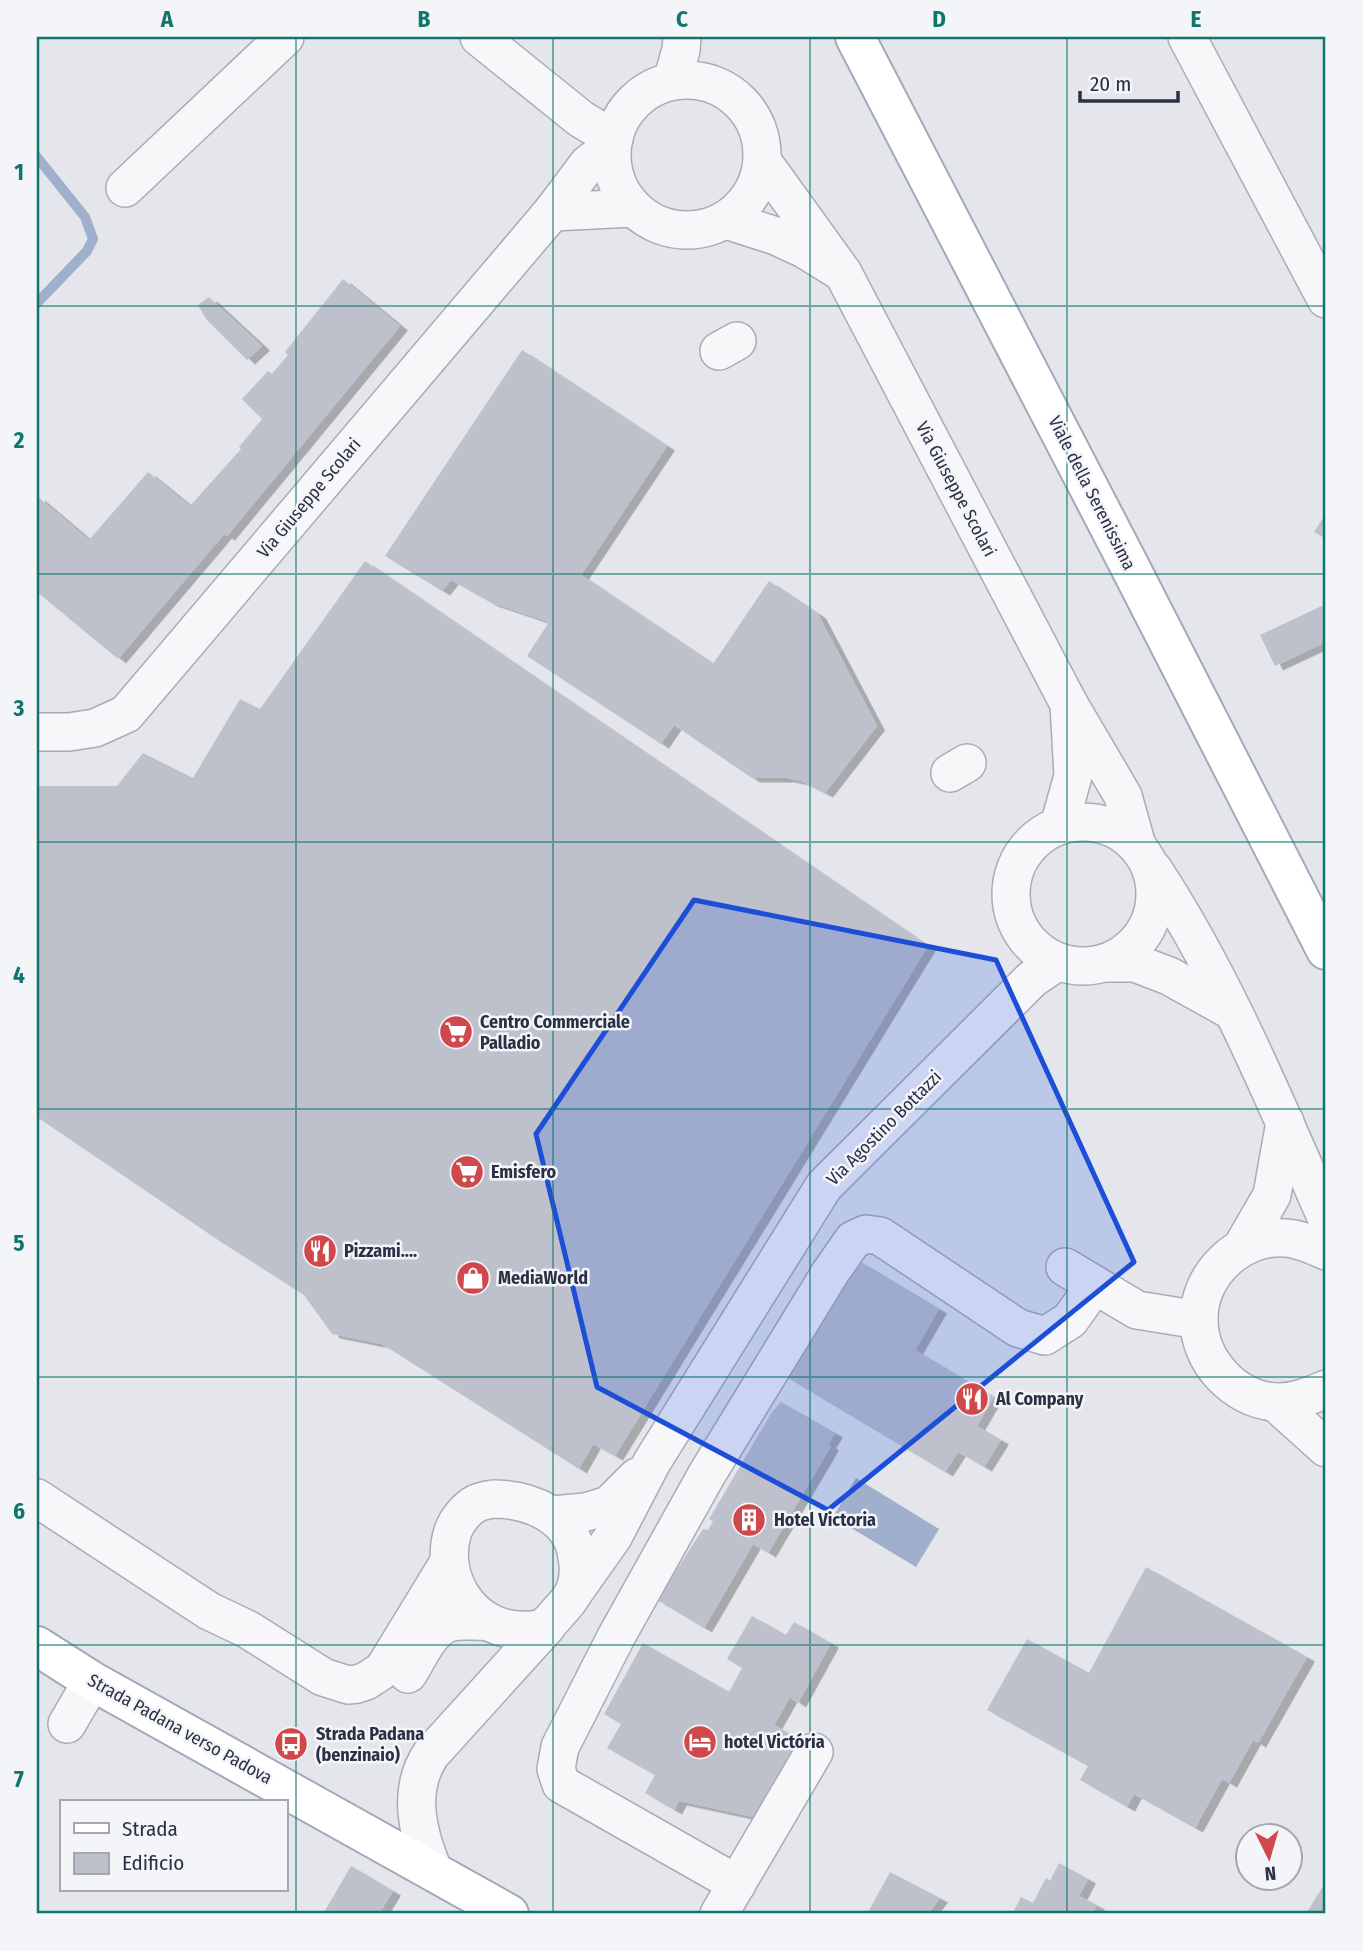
<svg xmlns="http://www.w3.org/2000/svg" width="1363" height="1951" viewBox="0 0 1363 1951" font-family="'Fira Sans Condensed',sans-serif">
	<style>
		.water { fill: #9fafcc }
		.lines { fill: none; stroke-linecap: round; stroke-linejoin: round }
		.stream { stroke: #9fafcc; stroke-width: 10 }
		.building { fill: #bec1cc; filter: url(#shadow) }
		.minor-casing { stroke: #a9acb7; stroke-width: 40 }
		.major-casing { stroke: #a3a9b8; stroke-width: 42 }
		.minor { stroke: #f7f7fa; stroke-width: 37 }
		.major { stroke: #fff; stroke-width: 38 }
		.marked { fill: #1d4ed8; fill-opacity: 0.2; stroke: #1d4ed8; stroke-width: 5; stroke-linejoin: round }
		.grid { fill: none; stroke: #0f766e; stroke-width: 2; stroke-opacity: 0.55 }
		.labels { text-anchor: middle; dominant-baseline: central; stroke-width: 5; stroke-linejoin: round; paint-order: stroke }
		.street-label { font-size: 18px; fill: #2b3145; stroke: #f4f5f9 }
		.poi-label { font-size: 18px; font-weight: bold; fill: #2b3145; stroke: #f4f5f9; text-anchor: start }
		.neatline { fill: none; stroke: #0f766e; stroke-width: 2.5 }
		.grid-label { font-size: 23px; text-anchor: middle; font-weight: bold; fill: #0f766e }
	</style>
	<defs>
		<filter id="shadow"><feDropShadow dx="8" dy="4.5" stdDeviation="0" flood-color="#0004"/></filter>
	</defs>
	<rect width="100%" height="100%" fill="#e4e6ec"/>
	<path class="water" d="M 856,1478 L 939,1529 L 916,1567 L 833,1517 Z"/>
	<g class="lines">
		<path class="stream" d="M 37,157 L 85,217 L 93,239 L 87,251 L 37,303"/>
	</g>
	<g class="building">
		<path d="M 343,279 L 400,326 L 227,536 L 224,534 L 118,659 L 37,592 L 37,496 L 89,540 L 148,472 L 190,506 L 241,449 L 239,447 L 262,419 L 242,399 L 268,371 L 272,374 L 288,355 L 285,352 Z"/>
		<path d="M 209,297 L 262,346 L 247,360 L 206,319 L 198,305 Z"/>
		<path d="M 522,350 L 667,446 L 581,575 L 713,664 L 769,581 L 818,614 L 877,726 L 825,793 L 801,781 L 787,778 L 752,778 L 674,725 L 661,744 L 527,656 L 549,622 L 490,602 L 451,580 L 442,591 L 385,556 Z"/>
		<path d="M 1326,513 L 1326,539 L 1314,532 Z"/>
		<path d="M 365,561 L 928,946 L 615,1456 L 593,1444 L 579,1469 L 382,1344 L 332,1334 L 304,1295 L 221,1242 L 37,1117 L 37,786 L 117,786 L 143,753 L 193,778 L 240,699 L 260,709 Z"/>
		<path d="M 1326,604 L 1326,642 L 1275,666 L 1260,635 Z"/>
		<path d="M 859,1261 L 939,1309 L 915,1350 L 994,1397 L 977,1426 L 1001,1440 L 984,1467 L 958,1452 L 945,1472 L 788,1378 Z"/>
		<path d="M 781,1402 L 835,1433 L 828,1444 L 831,1446 L 768,1553 L 753,1544 L 704,1628 L 657,1600 L 703,1529 L 708,1530 L 713,1521 L 709,1519 L 772,1412 Z"/>
		<path d="M 1146,1567 L 1307,1657 L 1258,1743 L 1253,1740 L 1229,1783 L 1222,1779 L 1195,1828 L 1134,1794 L 1127,1807 L 1080,1780 L 1088,1766 L 987,1710 L 1027,1639 L 1089,1673 Z"/>
		<path d="M 752,1616 L 786,1635 L 794,1622 L 831,1643 L 798,1703 L 790,1697 L 774,1725 L 808,1744 L 763,1819 L 679,1801 L 674,1810 L 645,1793 L 655,1775 L 607,1748 L 621,1724 L 604,1714 L 643,1643 L 729,1692 L 742,1668 L 727,1659 Z"/>
		<path d="M 1059,1863 L 1088,1879 L 1079,1896 L 1097,1905 L 1092,1914 L 1012,1914 L 1021,1897 L 1033,1903 L 1046,1878 L 1050,1881 Z"/>
		<path d="M 351,1866 L 393,1891 L 379,1914 L 323,1914 Z"/>
		<path d="M 890,1872 L 940,1898 L 928,1914 L 867,1914 Z"/>
		<path d="M 1326,1881 L 1326,1914 L 1306,1914 Z"/>
	</g>
	<g class="lines">
		<g class="minor-casing">
			<g id="minor">
				<path d="M 479,37 L 581,119 L 614,139"/>
				<path d="M 1187,37 L 1326,299"/>
				<circle cx="687" cy="155" r="75"/>
				<path d="M 672,81 L 681,50 L 682,37"/>
				<path d="M 612,146 L 588,164 L 552,212 L 633,208"/>
				<path d="M 125,188 L 285,37"/>
				<path d="M 726,220 L 776,236 L 804,249 L 843,273 L 763,162"/>
				<path d="M 843,273 L 1069,704"/>
				<path d="M 719,351 L 737,341"/>
				<path d="M 37,732 L 69,732 L 95,728 L 126,714 L 552,212"/>
				<path d="M 950,773 L 967,763"/>
				<circle cx="1083" cy="894" r="72"/>
				<path d="M 1059,826 L 1073,776 L 1069,704 L 1123,796 L 1137,846"/>
				<path d="M 1153,869 C 1223,975 1275,1101 1326,1217"/>
				<path d="M 1108,963 L 1135,963 L 1169,976 L 1232,1011"/>
				<path d="M 1242,1247 L 1272,1195 L 1285,1122"/>
				<path d="M 1326,1251 C 1313,1245 1300,1239 1286,1238 C 1241,1234 1198,1274 1199,1320 C 1199,1361 1234,1399 1275,1402 C 1294,1403 1310,1396 1326,1389"/>
				<path d="M 1065,1267 L 1137,1310 L 1199,1320"/>
				<path d="M 1275,1402 L 1326,1448"/>
				<path d="M 37,1498 L 209,1611 L 247,1629 L 323,1677 L 348,1685 L 357,1684 L 366,1681 L 380,1672 L 385,1667 L 449,1562"/>
				<path d="M 493,1499 C 530,1499 572,1516 577,1557 C 579,1568 579,1579 575,1589 C 572,1598 563,1607 556,1615 C 545,1629 538,1631 520,1630 C 470,1629 438,1576 453,1531 C 457,1520 467,1508 477,1503 C 482,1501 488,1500 493,1499 Z"/>
				<path d="M 552,1515 L 586,1512 L 609,1505 L 637,1477"/>
				<path d="M 574,1592 L 613,1537 L 652,1462 L 824,1186 L 1032,979 L 1057,962"/>
				<path d="M 408,1674 C 418,1659 428,1632 446,1624 C 457,1619 474,1622 486,1621"/>
				<path d="M 67,1724 L 92,1681"/>
				<path d="M 434,1872 C 418,1835 406,1791 431,1754 L 547,1626"/>
				<path d="M 737,1884 L 561,1784 L 556,1769 L 560,1747 L 616,1637 L 707,1474 L 830,1273 L 853,1240 L 866,1234 L 880,1236 L 1018,1328 L 1045,1336 L 1070,1320 L 1095,1285"/>
				<path d="M 719,1914 L 814,1752"/>
			</g>
		</g>
		<g class="major-casing">
			<g id="major">
				<path d="M 855,37 L 1129,565 L 1326,950"/>
				<path d="M 37,1646 L 92,1681 L 509,1914"/>
			</g>
		</g>
		<use href="#minor" class="minor"/>
		<use href="#major" class="major"/>
	</g>
	<path class="marked" d="M 694,900 L 996,960 L 1134,1262 L 828,1510 L 597,1387 L 536,1134 Z"/>
	<path class="grid" d="M 296,37 L 296,1914M 553,37 L 553,1914M 810,37 L 810,1914M 1067,37 L 1067,1914M 37,306 L 1326,306M 37,574 L 1326,574M 37,842 L 1326,842M 37,1109 L 1326,1109M 37,1377 L 1326,1377M 37,1645 L 1326,1645"/>
	<defs>
		<g id="supermarket-disc" transform="scale(1.75)"><circle r="9.5" fill="#d1484c" stroke="#f4f5f9"/><path d="M-6-5.5h2.5l.6 2H6L4.5 2H-2.5L-4.4-4H-6ZM-1.5 3.2a1.3 1.3 0 1 0 .1 0ZM3 3.2a1.3 1.3 0 1 0 .1 0Z" fill="#fff"/></g>
		<g id="restaurant-disc" transform="scale(1.75)"><circle r="9.5" fill="#d1484c" stroke="#f4f5f9"/><path d="M-5-6h1v4h1v-4h1v4h1v-4h1v5L-1.5 .5V6h-2V.5L-5-1ZM5-6V6H3V1.5H1.5Q1.5-4 5-6Z" fill="#fff"/></g>
		<g id="shop-disc" transform="scale(1.75)"><circle r="9.5" fill="#d1484c" stroke="#f4f5f9"/><path d="M-5-2.5h2.3a2.7 3.5 0 0 1 5.4 0H5L5.5 6h-11ZM-1.5-2.5h3a1.5 2.3 0 0 0-3 0Z" fill="#fff"/></g>
		<g id="building-disc" transform="scale(1.75)"><circle r="9.5" fill="#d1484c" stroke="#f4f5f9"/><path d="M-4-6H4V6H1V3H-1V6H-4ZM-2.5-4.3h1.7v1.8h-1.7ZM.8-4.3h1.7v1.8H.8ZM-2.5-1h1.7V.8h-1.7ZM.8-1h1.7V.8H.8Z" fill="#fff"/></g>
		<g id="hotel-disc" transform="scale(1.75)"><circle r="9.5" fill="#d1484c" stroke="#f4f5f9"/><path d="M-6-4.5h1.5V1H6V5H4.5V3h-9V5H-6ZM-4 0a1.8 1.8 0 1 1 3.6 0ZM.5 0V-2.5h3Q6-2.5 6 0Z" fill="#fff"/></g>
		<g id="bus-disc" transform="scale(1.75)"><circle r="9.5" fill="#d1484c" stroke="#f4f5f9"/><path d="M-5-6H5V4H4V6H2V4H-2V6H-4V4H-5ZM-3.5-4V0h7V-4ZM-3.5 1.2v1.5H-2V1.2ZM2 1.2v1.5H3.5V1.2Z" fill="#fff"/></g>
	</defs>
	<g fill-rule="evenodd">
		<use href="#supermarket-disc" x="456" y="1032"/>
		<use href="#supermarket-disc" x="467" y="1172"/>
		<use href="#restaurant-disc" x="320" y="1251"/>
		<use href="#shop-disc" x="473" y="1278"/>
		<use href="#restaurant-disc" x="972" y="1399"/>
		<use href="#building-disc" x="749" y="1520"/>
		<use href="#hotel-disc" x="700" y="1742"/>
		<use href="#bus-disc" x="291" y="1744"/>
	</g>
	<g class="labels">
		<g class="street-label">
			<text transform="translate(956 489) rotate(62)">Via Giuseppe Scolari</text>
			<text transform="translate(1092 493) rotate(63)">Viale della Serenissima</text>
			<text transform="translate(309 498) rotate(-50)">Via Giuseppe Scolari</text>
			<text transform="translate(884 1128) rotate(-45)">Via Agostino Bottazzi</text>
			<text transform="translate(180 1729) rotate(29)">Strada Padana verso Padova</text>
		</g>
		<g class="poi-label">
			<text x="480" y="1022">Centro Commerciale<tspan x="480" dy="21">Palladio</tspan></text>
			<text x="491" y="1172">Emisfero</text>
			<text x="344" y="1251">Pizzami....</text>
			<text x="498" y="1278">MediaWorld</text>
			<text x="996" y="1399">Al Company</text>
			<text x="774" y="1520">Hotel Victoria</text>
			<text x="316" y="1734">Strada Padana<tspan x="316" dy="21">(benzinaio)</tspan></text>
			<text x="724" y="1742">hotel Victória</text>
		</g>
	</g>
	<rect width="1363" height="1951" fill="none" stroke="#f4f5f9" stroke-width="77"/>
	<rect x="60" y="1800" width="228" height="91" fill="#f4f5f9" stroke="#a4a7b1" stroke-width="2"/>
	<rect x="74" y="1823" width="35" height="10" fill="#ffffff" stroke="#a4a7b1" stroke-width="2"/>
	<text x="122" y="1836" font-size="21" fill="#2b3145">Strada</text>
	<rect x="74" y="1853" width="35" height="21" fill="#bec1cc" stroke="#a4a7b1" stroke-width="2"/>
	<text x="122" y="1870" font-size="21" fill="#2b3145">Edificio</text>
	<g transform="translate(1269 1857) rotate(175)"><circle r="33" fill="#f4f5f9" stroke="#a4a7b1" stroke-width="2"/>
	<path d="M0-5L12 26L0 18L-12 26Z" fill="#d1484c"/>
	<text y="-10" font-size="19" font-weight="bold" text-anchor="middle" fill="#2b3145">N</text>
	</g>
	<path d="M1080 91v10h98v-10" fill="none" stroke="#2b3145" stroke-width="3.5"/>
	<text x="1090" y="91" font-size="21" fill="#2b3145" stroke="#f4f5f9" stroke-width="5" paint-order="stroke">20 m</text>
	<rect x="38" y="38" width="1286" height="1874" class="neatline"/>
	<g class="grid-label">
		<text x="167" y="27">A</text>
		<text x="424" y="27">B</text>
		<text x="682" y="27">C</text>
		<text x="939" y="27">D</text>
		<text x="1196" y="27">E</text>
		<text x="19" y="180">1</text>
		<text x="19" y="448">2</text>
		<text x="19" y="716">3</text>
		<text x="19" y="983">4</text>
		<text x="19" y="1251">5</text>
		<text x="19" y="1519">6</text>
		<text x="19" y="1787">7</text>
	</g>
</svg>
